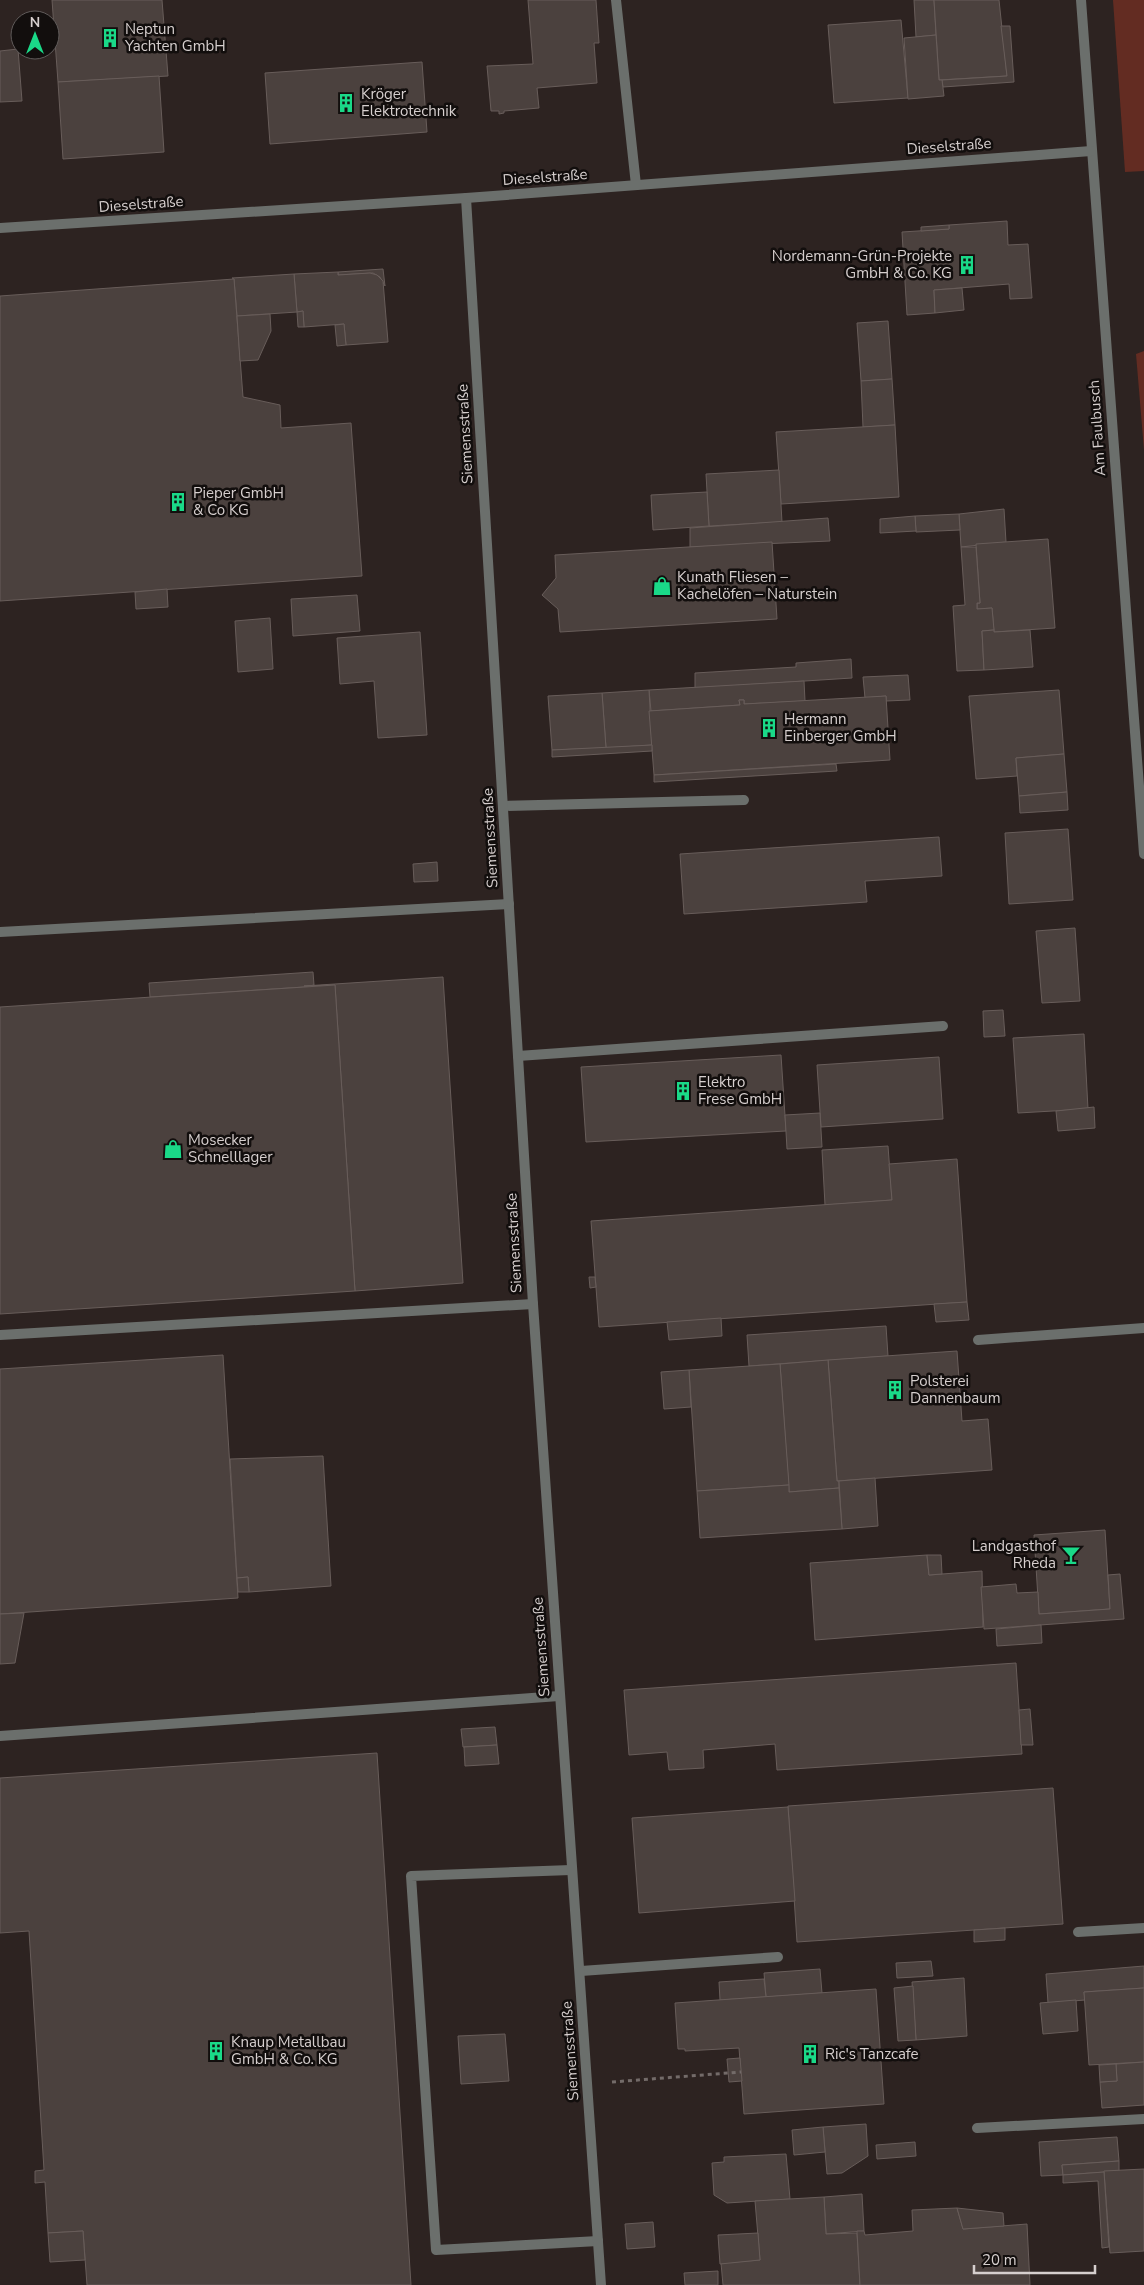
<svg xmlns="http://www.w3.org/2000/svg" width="1144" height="2285" viewBox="0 0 1144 2285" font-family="'Nunito Sans',sans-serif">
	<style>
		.green { fill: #632c22 }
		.building { fill: #4b413e; stroke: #685d5a }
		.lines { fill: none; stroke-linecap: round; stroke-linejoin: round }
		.path { stroke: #736b69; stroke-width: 3; stroke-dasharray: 4 4; stroke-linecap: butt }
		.lane { stroke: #6b6f6c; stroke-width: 10 }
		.street { stroke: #6b6f6c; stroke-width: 10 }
		.labels { text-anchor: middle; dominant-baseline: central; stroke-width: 5; stroke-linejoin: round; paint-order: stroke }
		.poi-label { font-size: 15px; fill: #d6cfce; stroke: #120e0d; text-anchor: start }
		.street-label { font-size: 15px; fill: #d6cfce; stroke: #120e0d }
	</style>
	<rect width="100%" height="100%" fill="#2d2321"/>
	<g class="green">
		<path d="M 1113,0 L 1144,0 L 1144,171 L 1125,172 Z"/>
		<path d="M 1144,351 L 1144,450 L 1136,354 Z"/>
	</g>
	<g class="building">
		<path d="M 52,0 L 162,0 L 168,76 L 58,82 Z"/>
		<path d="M 528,0 L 596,0 L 599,43 L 594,43 L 597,83 L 537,88 L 539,108 L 504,111 L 504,113 L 499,114 L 499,111 L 491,111 L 487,66 L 533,64 Z"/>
		<path d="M 914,0 L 934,0 L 936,35 L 916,37 Z"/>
		<path d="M 934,0 L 999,0 L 1007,76 L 939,80 Z"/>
		<path d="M 901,20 L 908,98 L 834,103 L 828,25 Z"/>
		<path d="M 1001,26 L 1010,26 L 1014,82 L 943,87 L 942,80 L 1007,76 Z"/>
		<path d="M 936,35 L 939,80 L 942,80 L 944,96 L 908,99 L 904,38 Z"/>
		<path d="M 18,49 L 22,101 L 0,102 L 0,51 Z"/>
		<path d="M 422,62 L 427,132 L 270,144 L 265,73 Z"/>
		<path d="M 159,76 L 164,152 L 63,159 L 58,82 Z"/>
		<path d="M 1007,221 L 1008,245 L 1028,244 L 1032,298 L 1010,299 L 1009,284 L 934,290 L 935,313 L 907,315 L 902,232 L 949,229 L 949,225 Z"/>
		<path d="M 949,225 L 949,229 L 921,231 L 921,227 Z"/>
		<path d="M 383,269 L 385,286 L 380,277 L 373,273 L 338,275 L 338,272 Z"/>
		<path d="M 338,272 L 338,275 L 370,273 L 377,275 L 383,281 L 388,342 L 346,345 L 344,324 L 304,327 L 303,311 L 297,312 L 294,274 Z"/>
		<path d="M 294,274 L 297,312 L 237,316 L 234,279 L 232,278 Z"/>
		<path d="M 234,279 L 243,397 L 280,405 L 281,428 L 351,423 L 362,576 L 0,601 L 0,296 Z"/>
		<path d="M 962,288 L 964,310 L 935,313 L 934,290 Z"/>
		<path d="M 303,311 L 304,327 L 298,327 L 297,312 Z"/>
		<path d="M 270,314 L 271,331 L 258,360 L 240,361 L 237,316 Z"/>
		<path d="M 888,321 L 892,379 L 861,381 L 857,323 Z"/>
		<path d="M 344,324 L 346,345 L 337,346 L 335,325 Z"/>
		<path d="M 892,379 L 895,425 L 863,427 L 861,381 Z"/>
		<path d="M 895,425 L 899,497 L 781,504 L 776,432 Z"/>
		<path d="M 779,470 L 782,522 L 709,526 L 706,474 Z"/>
		<path d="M 707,492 L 709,526 L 653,530 L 651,495 Z"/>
		<path d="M 1004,509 L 1006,542 L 961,547 L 959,514 Z"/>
		<path d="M 959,514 L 960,530 L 916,532 L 915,516 Z"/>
		<path d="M 915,516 L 916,531 L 880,533 L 880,519 Z"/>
		<path d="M 828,518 L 830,541 L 690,547 L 690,528 Z"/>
		<path d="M 1048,539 L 1055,628 L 994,632 L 992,608 L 977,609 L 977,603 L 980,603 L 976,544 Z"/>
		<path d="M 772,542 L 777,619 L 560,632 L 558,609 L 542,595 L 556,578 L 555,555 Z"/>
		<path d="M 961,547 L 976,547 L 980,603 L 977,603 L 977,609 L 992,608 L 994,630 L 982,631 L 984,670 L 957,671 L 953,606 L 965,605 Z"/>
		<path d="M 167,589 L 168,607 L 136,609 L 135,592 Z"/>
		<path d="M 357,595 L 360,631 L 293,636 L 291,599 Z"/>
		<path d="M 270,618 L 273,669 L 238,672 L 235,621 Z"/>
		<path d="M 994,630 L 994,632 L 1030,630 L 1033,667 L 984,670 L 982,631 Z"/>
		<path d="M 420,632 L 427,735 L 378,738 L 374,681 L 340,684 L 337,638 Z"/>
		<path d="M 851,659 L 852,678 L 695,688 L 695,673 L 796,667 L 796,663 Z"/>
		<path d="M 908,675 L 910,700 L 886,701 L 886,696 L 865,698 L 863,677 Z"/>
		<path d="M 804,681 L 805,701 L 744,704 L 744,700 L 739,700 L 740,705 L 651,711 L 649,690 Z"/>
		<path d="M 649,690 L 652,745 L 606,748 L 602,693 Z"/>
		<path d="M 1059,690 L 1064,754 L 1016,758 L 1017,776 L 976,779 L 969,696 Z"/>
		<path d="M 602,693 L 606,748 L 552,750 L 548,696 Z"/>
		<path d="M 886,696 L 890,760 L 654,775 L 649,711 L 740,705 L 739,700 L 744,700 L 744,704 Z"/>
		<path d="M 652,745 L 652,751 L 552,757 L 552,750 Z"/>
		<path d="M 1064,754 L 1067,792 L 1019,796 L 1016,758 Z"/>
		<path d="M 836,764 L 837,771 L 654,782 L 654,775 Z"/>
		<path d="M 1067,792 L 1068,810 L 1020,813 L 1019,796 Z"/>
		<path d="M 1068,829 L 1073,900 L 1009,904 L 1005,833 Z"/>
		<path d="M 939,837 L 942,876 L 865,881 L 867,902 L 684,914 L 680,854 Z"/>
		<path d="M 437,862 L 438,881 L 414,882 L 413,864 Z"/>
		<path d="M 1075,928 L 1080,1001 L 1042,1003 L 1036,931 Z"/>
		<path d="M 313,972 L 314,985 L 304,987 L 150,997 L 149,983 Z"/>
		<path d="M 443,977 L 463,1283 L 355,1291 L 335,985 L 304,986 Z"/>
		<path d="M 335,985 L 355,1291 L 0,1314 L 0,1007 Z"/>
		<path d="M 1003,1010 L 1005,1036 L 984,1037 L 983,1011 Z"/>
		<path d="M 1084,1034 L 1088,1109 L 1018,1113 L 1013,1038 Z"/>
		<path d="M 781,1055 L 786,1131 L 586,1142 L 581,1067 Z"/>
		<path d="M 939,1057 L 943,1119 L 821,1127 L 817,1065 Z"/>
		<path d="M 1094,1107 L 1095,1128 L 1058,1131 L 1056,1111 Z"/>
		<path d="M 820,1113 L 822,1147 L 787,1149 L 785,1115 Z"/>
		<path d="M 888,1146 L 892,1200 L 825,1205 L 822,1150 Z"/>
		<path d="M 957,1159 L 967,1302 L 599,1327 L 591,1221 L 892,1200 L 889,1164 Z"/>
		<path d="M 589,1277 L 595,1277 L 596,1287 L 590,1288 Z"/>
		<path d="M 967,1302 L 969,1320 L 936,1322 L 934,1304 Z"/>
		<path d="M 721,1318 L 722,1336 L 669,1340 L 667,1322 Z"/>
		<path d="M 886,1326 L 888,1356 L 749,1366 L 747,1335 Z"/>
		<path d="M 957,1351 L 962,1421 L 988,1419 L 992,1470 L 837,1481 L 828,1360 Z"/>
		<path d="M 223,1355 L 238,1598 L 0,1614 L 0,1369 Z"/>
		<path d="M 828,1360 L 837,1481 L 839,1481 L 839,1488 L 789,1492 L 780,1364 Z"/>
		<path d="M 780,1364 L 789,1485 L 697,1491 L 689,1370 Z"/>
		<path d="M 689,1370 L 691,1407 L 664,1409 L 661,1372 Z"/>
		<path d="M 323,1456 L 331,1586 L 249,1592 L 248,1577 L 237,1578 L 230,1459 Z"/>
		<path d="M 875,1478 L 878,1526 L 842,1529 L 839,1481 Z"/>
		<path d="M 789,1485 L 789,1492 L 839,1488 L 842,1529 L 700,1538 L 697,1491 Z"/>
		<path d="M 1105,1530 L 1110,1609 L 1039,1614 L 1034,1535 Z"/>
		<path d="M 927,1555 L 929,1575 L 982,1571 L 983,1627 L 815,1640 L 810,1563 Z"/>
		<path d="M 927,1555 L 941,1555 L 942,1574 L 929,1575 Z"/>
		<path d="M 1120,1574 L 1124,1619 L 984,1629 L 981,1587 L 1016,1584 L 1017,1593 L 1038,1592 L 1039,1614 L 1110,1609 L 1108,1575 Z"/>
		<path d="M 248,1577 L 249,1592 L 238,1592 L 237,1578 Z"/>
		<path d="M 24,1613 L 15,1663 L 0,1664 L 0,1614 Z"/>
		<path d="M 1041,1625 L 1042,1643 L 997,1646 L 996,1629 Z"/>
		<path d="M 1016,1663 L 1022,1754 L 777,1770 L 775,1744 L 703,1750 L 704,1768 L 669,1770 L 667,1752 L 629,1755 L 624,1690 Z"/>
		<path d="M 1030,1709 L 1033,1745 L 1021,1745 L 1019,1710 Z"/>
		<path d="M 495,1727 L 497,1745 L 463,1747 L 461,1729 Z"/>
		<path d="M 497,1745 L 499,1764 L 465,1766 L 464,1747 Z"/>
		<path d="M 377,1753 L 411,2285 L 87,2285 L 83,2231 L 48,2233 L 45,2182 L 35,2183 L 35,2171 L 44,2170 L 29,1931 L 0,1933 L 0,1778 Z"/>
		<path d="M 1053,1788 L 1063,1924 L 797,1942 L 788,1806 Z"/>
		<path d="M 788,1807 L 795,1901 L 639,1913 L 632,1818 Z"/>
		<path d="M 1005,1928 L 1005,1940 L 974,1942 L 974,1930 Z"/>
		<path d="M 931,1961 L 933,1976 L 897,1978 L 896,1963 Z"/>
		<path d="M 1144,1966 L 1144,1988 L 1084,1992 L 1085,2000 L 1048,2003 L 1046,1974 Z"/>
		<path d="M 820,1969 L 822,1993 L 766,1997 L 764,1973 Z"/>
		<path d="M 964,1978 L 967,2036 L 916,2040 L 912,1982 Z"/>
		<path d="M 764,1979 L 766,1997 L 720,2000 L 719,1982 Z"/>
		<path d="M 913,1986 L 916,2040 L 898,2041 L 894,1988 Z"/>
		<path d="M 1144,1988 L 1144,2062 L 1089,2065 L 1084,1992 Z"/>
		<path d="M 876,1989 L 884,2104 L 744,2114 L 739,2048 L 685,2051 L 685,2049 L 678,2049 L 675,2003 Z"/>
		<path d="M 1076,2000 L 1078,2031 L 1043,2034 L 1040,2003 Z"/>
		<path d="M 505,2034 L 509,2081 L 461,2084 L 458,2036 Z"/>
		<path d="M 740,2058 L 742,2081 L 729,2082 L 727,2059 Z"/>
		<path d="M 1144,2062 L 1144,2105 L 1102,2108 L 1100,2082 L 1117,2081 L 1116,2064 Z"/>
		<path d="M 1116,2064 L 1117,2081 L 1100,2082 L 1099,2065 Z"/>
		<path d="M 866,2124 L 868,2156 L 842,2173 L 827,2174 L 823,2127 Z"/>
		<path d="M 823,2127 L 825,2152 L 794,2155 L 792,2130 Z"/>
		<path d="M 1117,2137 L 1119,2161 L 1062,2165 L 1063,2175 L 1041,2176 L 1039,2142 Z"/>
		<path d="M 915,2142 L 916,2156 L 877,2159 L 876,2145 Z"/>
		<path d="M 786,2154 L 790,2199 L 727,2203 L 714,2195 L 712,2163 L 724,2162 L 724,2157 Z"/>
		<path d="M 1119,2161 L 1119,2171 L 1063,2175 L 1062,2165 Z"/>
		<path d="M 1144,2169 L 1144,2251 L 1110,2253 L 1104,2171 Z"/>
		<path d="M 1104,2172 L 1109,2247 L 1102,2248 L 1098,2181 L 1063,2183 L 1063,2175 Z"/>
		<path d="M 862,2194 L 864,2231 L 826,2234 L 824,2197 Z"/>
		<path d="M 824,2197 L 826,2234 L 857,2233 L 860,2285 L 723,2285 L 721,2263 L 760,2260 L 755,2201 Z"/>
		<path d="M 957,2208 L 963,2229 L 1027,2224 L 1030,2285 L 860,2285 L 857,2231 L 864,2231 L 865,2235 L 913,2231 L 912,2210 Z"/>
		<path d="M 957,2208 L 1003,2213 L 1004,2226 L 963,2229 Z"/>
		<path d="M 653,2222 L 655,2247 L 627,2249 L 625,2224 Z"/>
		<path d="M 83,2231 L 85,2260 L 50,2262 L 48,2233 Z"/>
		<path d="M 758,2233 L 760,2260 L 720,2264 L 718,2235 Z"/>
		<path d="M 718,2271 L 718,2285 L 685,2285 L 684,2273 Z"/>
	</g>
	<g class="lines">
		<path class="path" d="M 612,2082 L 741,2072"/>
		<g class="lane">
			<path d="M 616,0 L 636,185"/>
			<path d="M 503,806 L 744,800"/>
			<path d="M 0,932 L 509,904"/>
			<path d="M 518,1056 L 943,1026"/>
			<path d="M 0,1335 L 533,1304"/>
			<path d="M 978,1340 L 1144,1328"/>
			<path d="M 0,1736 L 559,1696"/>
			<path d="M 571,1870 L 411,1876 L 436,2250 L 598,2241"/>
			<path d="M 1078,1932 L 1144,1928"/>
			<path d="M 581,1971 L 778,1957"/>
			<path d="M 977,2128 L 1144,2119"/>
		</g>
		<g class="street">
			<path d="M 1081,0 L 1144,854"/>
			<path d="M 466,198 L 533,1304 L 601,2285"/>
			<path d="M 0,228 L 466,198 L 1091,151"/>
		</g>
	</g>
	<defs>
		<g id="building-bare" transform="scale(1.5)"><path d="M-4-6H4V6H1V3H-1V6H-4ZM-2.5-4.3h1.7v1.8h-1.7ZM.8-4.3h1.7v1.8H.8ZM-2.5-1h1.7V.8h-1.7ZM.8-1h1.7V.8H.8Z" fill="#1ad988" stroke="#120e0d" stroke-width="2.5" paint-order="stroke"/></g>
		<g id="shop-bare" transform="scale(1.5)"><path d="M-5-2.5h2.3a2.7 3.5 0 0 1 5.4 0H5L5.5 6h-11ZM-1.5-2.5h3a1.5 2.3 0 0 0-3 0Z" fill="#1ad988" stroke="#120e0d" stroke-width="2.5" paint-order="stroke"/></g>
		<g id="bar-bare" transform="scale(1.5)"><path d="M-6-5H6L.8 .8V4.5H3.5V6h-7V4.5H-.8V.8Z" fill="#1ad988" stroke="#120e0d" stroke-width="2.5" paint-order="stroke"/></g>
	</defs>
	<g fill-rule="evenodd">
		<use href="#building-bare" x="110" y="38"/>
		<use href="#building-bare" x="346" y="103"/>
		<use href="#building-bare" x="967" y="265"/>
		<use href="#building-bare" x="178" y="502"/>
		<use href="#shop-bare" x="662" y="586"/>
		<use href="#building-bare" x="769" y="728"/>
		<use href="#building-bare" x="683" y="1091"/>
		<use href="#shop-bare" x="173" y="1149"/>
		<use href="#building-bare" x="895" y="1390"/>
		<use href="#bar-bare" x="1071" y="1555"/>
		<use href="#building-bare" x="216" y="2051"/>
		<use href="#building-bare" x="810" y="2054"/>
	</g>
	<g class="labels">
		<g class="poi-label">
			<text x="125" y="29">Neptun<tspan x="125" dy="17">Yachten GmbH</tspan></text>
			<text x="361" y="94">Kröger<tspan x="361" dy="17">Elektrotechnik</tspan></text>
			<text x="952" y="256" text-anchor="end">Nordemann-Grün-Projekte<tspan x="952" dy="17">GmbH &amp; Co. KG</tspan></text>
			<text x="193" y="493">Pieper GmbH<tspan x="193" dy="17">&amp; Co KG</tspan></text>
			<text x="677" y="577">Kunath Fliesen –<tspan x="677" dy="17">Kachelöfen – Naturstein</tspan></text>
			<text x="784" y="719">Hermann<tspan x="784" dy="17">Einberger GmbH</tspan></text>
			<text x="698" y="1082">Elektro<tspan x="698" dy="17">Frese GmbH</tspan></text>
			<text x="188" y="1140">Mosecker<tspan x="188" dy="17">Schnelllager</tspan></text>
			<text x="910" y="1381">Polsterei<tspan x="910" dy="17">Dannenbaum</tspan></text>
			<text x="1056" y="1546" text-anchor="end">Landgasthof<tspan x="1056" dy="17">Rheda</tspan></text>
			<text x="231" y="2042">Knaup Metallbau<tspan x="231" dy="17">GmbH &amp; Co. KG</tspan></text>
			<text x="825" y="2054">Ric's Tanzcafe</text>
		</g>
		<g class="street-label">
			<text transform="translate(949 146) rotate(-4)">Dieselstraße</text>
			<text transform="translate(545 177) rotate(-4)">Dieselstraße</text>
			<text transform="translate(141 204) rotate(-4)">Dieselstraße</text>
			<text transform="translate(1097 428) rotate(-94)">Am Faulbusch</text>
			<text transform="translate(465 434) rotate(-93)">Siemensstraße</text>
			<text transform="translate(490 838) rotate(-93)">Siemensstraße</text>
			<text transform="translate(514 1243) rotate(-93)">Siemensstraße</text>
			<text transform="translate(541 1647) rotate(-94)">Siemensstraße</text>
			<text transform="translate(570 2051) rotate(-94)">Siemensstraße</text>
		</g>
	</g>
	<g transform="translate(35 35)"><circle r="24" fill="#120e0d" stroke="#605b5a"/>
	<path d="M0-4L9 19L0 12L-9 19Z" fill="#1ad988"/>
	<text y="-8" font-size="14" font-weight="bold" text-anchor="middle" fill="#d6cfce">N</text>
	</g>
	<path d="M974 2265v8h121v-8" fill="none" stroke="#d6cfce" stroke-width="2.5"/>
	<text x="982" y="2265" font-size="15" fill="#d6cfce" stroke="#120e0d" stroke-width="4" paint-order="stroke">20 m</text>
</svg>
